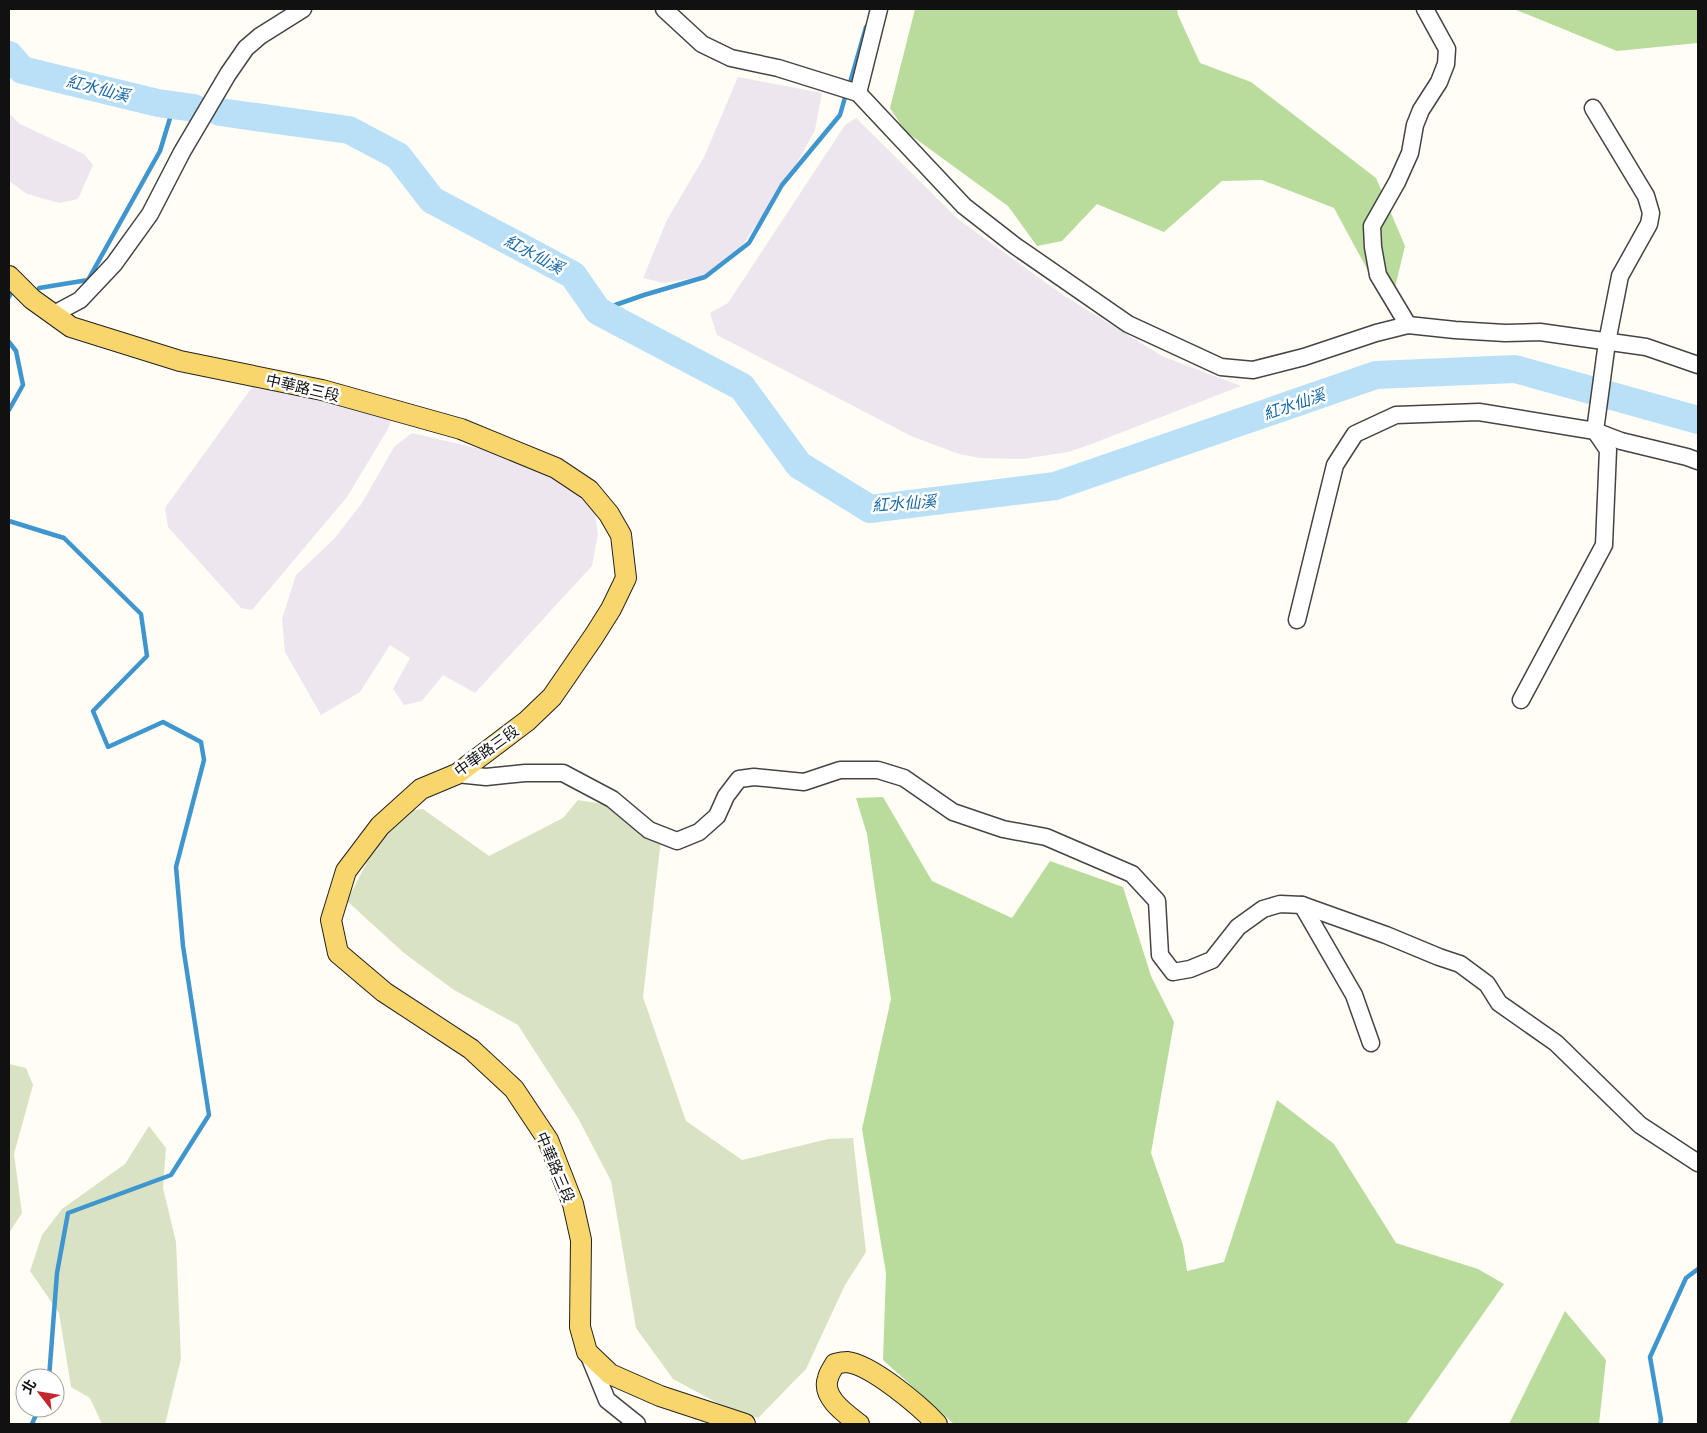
<svg xmlns="http://www.w3.org/2000/svg" width="1707" height="1433" viewBox="0 0 1707 1433" font-family="'PT Serif','Noto Sans TC',serif">
	<style>
		.industrial { fill: #eee6ef }
		.forest { fill: #b9dc9c }
		.cemetery { fill: #d9e3c4 }
		.lines { fill: none; stroke-linecap: round; stroke-linejoin: round }
		.stream { stroke: #3f96cf; stroke-width: 4.5 }
		.river { stroke: #b9e0f7; stroke-width: 28 }
		.minor-casing { stroke: #444; stroke-width: 19 }
		.major-casing { stroke: #222; stroke-width: 22 }
		.minor { stroke: #fff; stroke-width: 16 }
		.major { stroke: #f9d66b; stroke-width: 20 }
		.labels { text-anchor: middle; dominant-baseline: central; stroke-width: 5; stroke-linejoin: round; paint-order: stroke }
		.street-label { font-size: 15px; fill: #111; stroke: #fff }
		.water-label { font-size: 16px; font-style: italic; fill: #1768a6; stroke: #fff }
	</style>
	<rect width="100%" height="100%" fill="#fffdf5"/>
	<g class="industrial">
		<path d="M 738,77 L 822,93 L 815,130 L 791,174 L 739,250 L 720,268 L 699,277 L 664,283 L 643,278 L 667,220 L 704,157 Z"/>
		<path d="M 9,114 L 20,124 L 84,154 L 93,165 L 78,199 L 59,203 L 27,194 L 9,181 Z"/>
		<path d="M 856,118 L 958,219 L 1063,295 L 1162,356 L 1241,386 L 1089,445 L 1068,452 L 1023,459 L 980,458 L 959,454 L 911,436 L 717,335 L 710,313 L 728,303 L 845,125 Z"/>
		<path d="M 258,379 L 394,413 L 388,429 L 347,497 L 252,610 L 241,608 L 168,527 L 165,508 Z"/>
		<path d="M 412,433 L 546,464 L 586,496 L 595,515 L 598,534 L 592,566 L 475,693 L 443,675 L 422,701 L 404,705 L 393,689 L 410,658 L 390,645 L 360,692 L 321,715 L 285,652 L 282,619 L 296,575 L 334,539 L 362,503 L 394,447 Z"/>
	</g>
	<g class="forest">
		<path d="M 915,9 L 1177,9 L 1178,15 L 1200,63 L 1251,82 L 1376,178 L 1405,246 L 1393,296 L 1373,280 L 1334,208 L 1262,180 L 1222,181 L 1164,232 L 1097,204 L 1062,241 L 1037,246 L 1008,206 L 905,131 L 890,108 Z"/>
		<path d="M 1514,9 L 1698,9 L 1698,43 L 1617,51 Z"/>
		<path d="M 883,797 L 932,881 L 1012,918 L 1050,861 L 1123,887 L 1151,976 L 1174,1022 L 1151,1153 L 1183,1245 L 1187,1271 L 1224,1262 L 1277,1100 L 1334,1144 L 1396,1243 L 1478,1269 L 1504,1284 L 1406,1424 L 954,1424 L 883,1360 L 886,1273 L 862,1129 L 891,999 L 867,834 L 856,798 Z"/>
		<path d="M 1565,1311 L 1606,1360 L 1599,1424 L 1509,1424 Z"/>
	</g>
	<g class="cemetery">
		<path d="M 578,800 L 603,804 L 661,839 L 643,997 L 686,1121 L 742,1160 L 828,1139 L 853,1138 L 866,1252 L 845,1285 L 806,1369 L 758,1418 L 723,1406 L 673,1379 L 636,1328 L 611,1181 L 578,1118 L 518,1025 L 454,990 L 404,953 L 347,901 L 379,839 L 414,810 L 423,809 L 489,856 L 563,818 Z"/>
		<path d="M 9,1064 L 26,1068 L 33,1085 L 14,1154 L 22,1213 L 9,1233 Z"/>
		<path d="M 149,1126 L 166,1148 L 163,1188 L 176,1242 L 181,1359 L 165,1424 L 102,1424 L 90,1398 L 71,1387 L 59,1313 L 30,1271 L 42,1235 L 62,1209 L 125,1164 Z"/>
	</g>
	<g class="lines">
		<g class="stream">
			<path d="M 849,86 L 866,27"/>
			<path d="M 39,288 L 88,280 L 160,151 L 174,105"/>
			<path d="M 9,297 L 11,293"/>
			<path d="M 598,311 L 644,295 L 705,277 L 749,243 L 782,185 L 840,115 L 846,94"/>
			<path d="M 9,342 L 16,351 L 23,385 L 9,410"/>
			<path d="M 9,521 L 64,538 L 141,614 L 147,656 L 93,711 L 108,747 L 163,722 L 201,742 L 204,760 L 176,867 L 183,946 L 209,1115 L 171,1175 L 68,1213 L 57,1273 L 49,1378"/>
			<path d="M 32,1424 L 39,1408"/>
			<path d="M 1660,1424 L 1661,1420 L 1650,1357 L 1686,1278 L 1698,1269"/>
		</g>
		<g class="river">
			<path d="M 9,55 L 22,70 L 158,103 L 194,108"/>
			<path d="M 220,112 L 349,130 L 398,156 L 432,200 L 573,275 L 598,311 L 742,387 L 799,465 L 870,509 L 1055,486 L 1376,375 L 1515,369 L 1698,420"/>
		</g>
		<g class="minor-casing">
			<g id="minor">
				<path d="M 664,9 L 702,44 L 731,58 L 778,68 L 858,93 L 964,206 L 1014,245 L 1128,324 L 1221,367 L 1253,370 L 1304,357 L 1376,333 L 1408,325 L 1455,330 L 1505,333 L 1540,332 L 1646,347 L 1698,365"/>
				<path d="M 858,93 L 879,9"/>
				<path d="M 52,315 L 80,300 L 114,264 L 150,214 L 182,152 L 228,74 L 246,48 L 260,36 L 303,9"/>
				<path d="M 1408,325 L 1378,275 L 1373,247 L 1372,226 L 1397,182 L 1410,153 L 1415,125 L 1421,110 L 1439,82 L 1446,64 L 1447,49 L 1425,9"/>
				<path d="M 1297,620 L 1335,465 L 1355,434 L 1396,415 L 1479,412 L 1595,431 L 1621,441 L 1687,457 L 1698,461"/>
				<path d="M 1521,700 L 1604,545 L 1608,450 L 1595,431 L 1607,342 L 1620,276 L 1649,224 L 1651,213 L 1646,196 L 1593,108"/>
				<path d="M 457,774 L 486,777 L 525,773 L 563,773 L 612,799 L 649,830 L 677,841 L 699,832 L 717,816 L 726,796 L 739,779 L 754,777 L 804,782 L 840,770 L 878,770 L 904,778 L 953,812 L 1003,829 L 1046,837 L 1132,874 L 1157,901 L 1160,955 L 1173,972 L 1190,969 L 1212,960 L 1238,927 L 1263,909 L 1280,904 L 1302,905 L 1386,935 L 1439,957 L 1460,964 L 1487,984 L 1499,1003 L 1556,1043 L 1640,1125 L 1698,1163"/>
				<path d="M 1302,905 L 1354,995 L 1371,1043"/>
				<path d="M 589,1356 L 607,1400 L 637,1424"/>
			</g>
		</g>
		<g class="major-casing">
			<g id="major">
				<path d="M 9,276 L 32,299 L 71,327 L 180,361 L 322,390 L 461,429 L 556,468 L 589,490 L 609,514 L 621,535 L 626,578 L 611,609 L 594,636 L 552,697 L 527,721 L 457,774 L 421,789 L 380,826 L 346,871 L 331,920 L 338,953 L 384,992 L 471,1049 L 514,1089 L 548,1140 L 573,1204 L 581,1240 L 580,1327 L 587,1352 L 610,1374 L 660,1396 L 745,1424"/>
				<path d="M 859,1424 C 846,1414 821,1397 828,1378 C 829,1373 833,1368 835,1364 C 839,1363 844,1362 847,1362 C 872,1365 920,1406 937,1424"/>
			</g>
		</g>
		<use href="#minor" class="minor"/>
		<use href="#major" class="major"/>
	</g>
	<g class="labels">
		<g class="street-label">
			<text transform="translate(303 387) rotate(13)">中華路三段</text>
			<text transform="translate(486 750) rotate(-36)">中華路三段</text>
			<text transform="translate(556 1167) rotate(67)">中華路三段</text>
		</g>
		<g class="water-label">
			<text transform="translate(98 88) rotate(14)">紅水仙溪</text>
			<text transform="translate(534 254) rotate(28)">紅水仙溪</text>
			<text transform="translate(1294 404) rotate(-19)">紅水仙溪</text>
			<text transform="translate(904 503) rotate(-4)">紅水仙溪</text>
		</g>
	</g>
	<rect width="1707" height="1433" fill="none" stroke="#111111" stroke-width="20"/>
	<g transform="translate(40 1393) rotate(301)"><circle r="24" fill="#ffffff" stroke="#a0a0a0"/>
	<path d="M0-4L9 19L0 12L-9 19Z" fill="#c4262e"/>
	<text y="-8" font-size="14" font-weight="bold" text-anchor="middle" fill="#111111">北</text>
	</g>
</svg>
